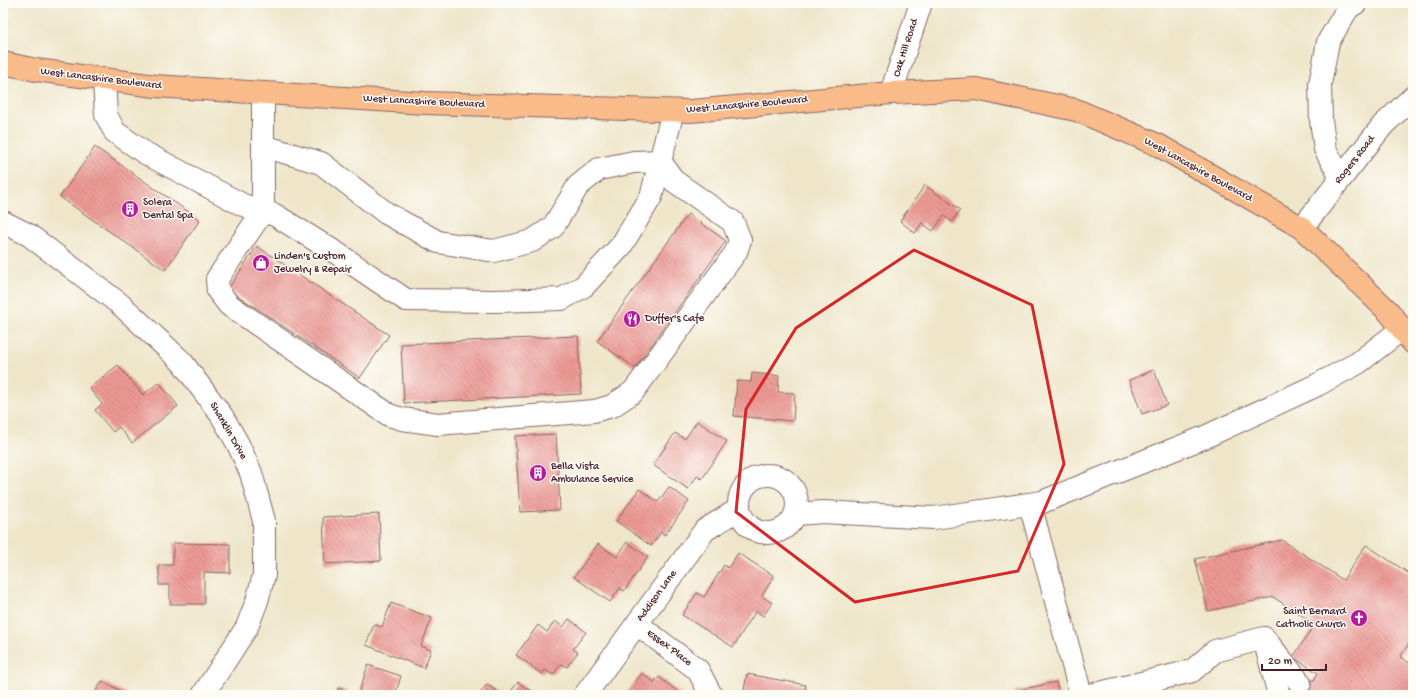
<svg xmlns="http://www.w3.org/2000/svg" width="1416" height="698" viewBox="0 0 1416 698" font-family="'Gochi Hand',sans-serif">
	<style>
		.building { fill: url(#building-back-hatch) }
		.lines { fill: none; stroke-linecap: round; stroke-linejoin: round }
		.minor-casing { stroke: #846563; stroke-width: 24 }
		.major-casing { stroke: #846563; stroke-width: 24 }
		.minor { stroke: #fff; stroke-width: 22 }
		.major { stroke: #fabb8b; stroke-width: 22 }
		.marked { fill: none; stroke: #d62828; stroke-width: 3; stroke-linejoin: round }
		.labels { text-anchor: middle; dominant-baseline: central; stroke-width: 3; stroke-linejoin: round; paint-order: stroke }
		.street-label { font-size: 11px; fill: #4a1f2b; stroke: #fdfcf7 }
		.poi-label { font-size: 11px; fill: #4a1f2b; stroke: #fdfcf7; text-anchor: start }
	</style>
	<defs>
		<pattern id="building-back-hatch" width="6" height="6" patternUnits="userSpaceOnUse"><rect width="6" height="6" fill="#ed9a94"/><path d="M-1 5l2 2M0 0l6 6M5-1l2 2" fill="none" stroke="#c27d79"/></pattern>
	</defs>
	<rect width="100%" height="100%" fill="#fdfcf7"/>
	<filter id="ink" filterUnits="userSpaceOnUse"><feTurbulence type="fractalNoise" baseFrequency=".025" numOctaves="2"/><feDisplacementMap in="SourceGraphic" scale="8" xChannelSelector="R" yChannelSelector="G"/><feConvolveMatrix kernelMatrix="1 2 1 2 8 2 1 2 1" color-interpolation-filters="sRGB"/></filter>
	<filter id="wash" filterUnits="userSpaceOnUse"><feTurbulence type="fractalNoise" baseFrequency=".012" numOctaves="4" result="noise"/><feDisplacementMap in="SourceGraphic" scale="16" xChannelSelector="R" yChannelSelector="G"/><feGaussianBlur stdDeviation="0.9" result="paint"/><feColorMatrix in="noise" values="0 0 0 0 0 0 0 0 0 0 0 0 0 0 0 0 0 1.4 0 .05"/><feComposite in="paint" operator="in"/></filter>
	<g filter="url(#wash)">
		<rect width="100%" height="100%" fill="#efe6ca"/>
		<g id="blocks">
			<g class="building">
				<path d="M 95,147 L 200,220 L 165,270 L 60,197 Z"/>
				<path d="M 925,185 L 960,210 L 952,222 L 944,216 L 933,231 L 922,223 L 915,233 L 900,221 Z"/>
				<path d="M 688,214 L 726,241 L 635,368 L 597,341 Z"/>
				<path d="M 257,246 L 389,335 L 360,378 L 228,289 Z"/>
				<path d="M 578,336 L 581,394 L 404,403 L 401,344 Z"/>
				<path d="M 118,365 L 143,395 L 159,382 L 178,406 L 132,443 L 119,427 L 113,432 L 95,410 L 102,404 L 89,388 Z"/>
				<path d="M 1154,370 L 1167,405 L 1142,414 L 1129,380 Z"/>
				<path d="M 752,373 L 779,376 L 778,392 L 795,393 L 793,421 L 734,416 L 737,381 L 751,382 Z"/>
				<path d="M 697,421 L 727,441 L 702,479 L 697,476 L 688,489 L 653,465 L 675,433 L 685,439 Z"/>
				<path d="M 556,434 L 560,510 L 520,512 L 515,436 Z"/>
				<path d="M 669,487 L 689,501 L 665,535 L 661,532 L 651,546 L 616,521 L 639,489 L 658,502 Z"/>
				<path d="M 379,514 L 381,561 L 325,564 L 323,517 Z"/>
				<path d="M 1282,540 L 1343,580 L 1366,545 L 1413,576 L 1413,637 L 1400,657 L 1413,665 L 1413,695 L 1286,695 L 1284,687 L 1314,680 L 1318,673 L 1293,657 L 1315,624 L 1273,597 L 1208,611 L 1195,559 Z"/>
				<path d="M 627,542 L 648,557 L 624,591 L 620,588 L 610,602 L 574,577 L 598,544 L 617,557 Z"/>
				<path d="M 173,543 L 230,544 L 230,573 L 204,572 L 204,604 L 170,604 L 170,585 L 159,585 L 159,565 L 173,565 Z"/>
				<path d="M 738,553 L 774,576 L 762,596 L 772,603 L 763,616 L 756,611 L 733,647 L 682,615 L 697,593 L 704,597 L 724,565 L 728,568 Z"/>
				<path d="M 391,603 L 432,618 L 421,646 L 431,650 L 424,668 L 366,645 L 374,624 L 382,627 Z"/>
				<path d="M 569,619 L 586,632 L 573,649 L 578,652 L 567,667 L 561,664 L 553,675 L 545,670 L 542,674 L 516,655 L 538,625 L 547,632 L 555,621 L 563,627 Z"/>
				<path d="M 368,665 L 401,676 L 395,695 L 335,695 L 338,688 L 358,695 Z"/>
				<path d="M 642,673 L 654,682 L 659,677 L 682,695 L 633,695 L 634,693 L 629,690 Z"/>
				<path d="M 747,674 L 806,685 L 804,695 L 743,695 Z"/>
				<path d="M 102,681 L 129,695 L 94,695 Z"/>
				<path d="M 518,682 L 536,695 L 508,695 Z"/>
				<path d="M 1056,682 L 1059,695 L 1015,695 L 1014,691 Z"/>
				<path d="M 487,684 L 502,695 L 479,695 Z"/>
			</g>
		</g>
	</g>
	<g filter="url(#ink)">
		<use href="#blocks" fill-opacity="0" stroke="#846563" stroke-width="1"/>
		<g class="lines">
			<g class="minor-casing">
				<g id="minor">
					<path d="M 104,80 L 106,115 L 115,132 L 145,153 L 243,205 L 275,215 L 338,254 L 406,300 L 494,301 L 562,299 L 584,286 L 621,246 L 651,197 L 673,111"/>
					<path d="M 263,93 L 263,211 L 217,279 L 218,291 L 229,305 L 389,415 L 402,419 L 438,424 L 594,411 L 612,406 L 633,392 L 736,252 L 740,240 L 733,222 L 674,181 L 660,161 L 634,162 L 599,169 L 578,186 L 553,227 L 532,241 L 494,251 L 438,242 L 386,213 L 321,163 L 263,146"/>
					<path d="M 891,93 L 921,3"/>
					<path d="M 1341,178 L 1325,149 L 1321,120 L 1320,84 L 1328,42 L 1348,8 L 1356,3"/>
					<path d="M 3,222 L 29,235 L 120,304 L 182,362 L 222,416 L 238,444 L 251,473 L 264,521 L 264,575 L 257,601 L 247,627 L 203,695"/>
					<path d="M 1302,228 L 1383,125 L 1413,97"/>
					<circle cx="768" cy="504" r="29"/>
					<path d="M 1030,504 L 1081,695"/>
					<path d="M 796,514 L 823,512 L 934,518 L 1042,502 L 1205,437 L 1317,385 L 1358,363 L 1402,329"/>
					<path d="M 637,624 L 698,670 L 711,695"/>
					<path d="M 1266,646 L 1279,695"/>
					<path d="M 585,695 L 705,530 L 739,509"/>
					<path d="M 1091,695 L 1192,671 L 1215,651 L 1264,638 L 1300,683"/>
				</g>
			</g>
			<g class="major-casing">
				<path id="major" d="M 3,63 L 36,70 L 155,86 L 425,103 L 691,111 L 891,93 L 976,89 L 1076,110 L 1158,145 L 1302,228 L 1389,312 L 1413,343"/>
			</g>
			<use href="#minor" class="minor"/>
			<use href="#major" class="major"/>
		</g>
	</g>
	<path class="marked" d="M 914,250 L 1032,305 L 1064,464 L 1018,571 L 855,602 L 736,512 L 746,409 L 796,328 Z"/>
	<defs>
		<g id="building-disc" transform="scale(0.9)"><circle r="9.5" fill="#b5179e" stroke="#fdfcf7"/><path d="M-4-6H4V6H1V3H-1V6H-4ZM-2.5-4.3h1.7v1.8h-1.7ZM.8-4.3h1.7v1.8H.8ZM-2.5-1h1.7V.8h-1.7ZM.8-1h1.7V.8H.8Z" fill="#fff"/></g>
		<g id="shop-disc" transform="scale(0.9)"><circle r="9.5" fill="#b5179e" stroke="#fdfcf7"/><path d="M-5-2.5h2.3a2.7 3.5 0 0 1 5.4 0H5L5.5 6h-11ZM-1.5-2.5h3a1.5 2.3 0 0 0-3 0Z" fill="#fff"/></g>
		<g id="restaurant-disc" transform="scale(0.9)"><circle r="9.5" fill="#b5179e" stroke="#fdfcf7"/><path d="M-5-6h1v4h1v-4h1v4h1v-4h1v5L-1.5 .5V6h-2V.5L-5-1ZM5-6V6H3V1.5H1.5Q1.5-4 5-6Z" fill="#fff"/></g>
		<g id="church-disc" transform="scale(0.9)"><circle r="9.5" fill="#b5179e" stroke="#fdfcf7"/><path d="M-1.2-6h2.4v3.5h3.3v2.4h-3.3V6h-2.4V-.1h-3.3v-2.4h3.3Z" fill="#fff"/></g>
	</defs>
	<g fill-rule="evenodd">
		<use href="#building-disc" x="130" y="209"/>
		<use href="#shop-disc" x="261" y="263"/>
		<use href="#restaurant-disc" x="632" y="319"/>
		<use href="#building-disc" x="538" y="473"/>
		<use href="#church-disc" x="1359" y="618"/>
	</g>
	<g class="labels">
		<g class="street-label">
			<text transform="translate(906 48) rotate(-72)">Oak Hill Road</text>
			<text transform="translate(101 79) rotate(7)">West Lancashire Boulevard</text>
			<text transform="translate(424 102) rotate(3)">West Lancashire Boulevard</text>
			<text transform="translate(747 105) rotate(-5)">West Lancashire Boulevard</text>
			<text transform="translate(1355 160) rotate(-52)">Rogers Road</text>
			<text transform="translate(1198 170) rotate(29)">West Lancashire Boulevard</text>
			<text transform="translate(228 431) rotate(60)">Shanklin Drive</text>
			<text transform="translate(657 596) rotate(-54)">Addison Lane</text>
			<text transform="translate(669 648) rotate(37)">Essex Place</text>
		</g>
		<g class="poi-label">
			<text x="143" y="203">Solera<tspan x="143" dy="13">Dental Spa</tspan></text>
			<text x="274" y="257">Linden's Custom<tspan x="274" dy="13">Jewelry &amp; Repair</tspan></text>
			<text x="645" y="319">Duffer's Cafe</text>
			<text x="551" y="467">Bella Vista<tspan x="551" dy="13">Ambulance Service</tspan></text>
			<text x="1346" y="612" text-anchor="end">Saint Bernard<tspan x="1346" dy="13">Catholic Church</tspan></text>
		</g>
	</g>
	<rect width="1416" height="698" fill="none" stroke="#fdfcf7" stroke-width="16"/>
	<path d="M1262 664v6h64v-6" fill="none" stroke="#4a1f2b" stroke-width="2"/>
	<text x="1268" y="664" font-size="12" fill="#4a1f2b" stroke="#fdfcf7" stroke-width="3" paint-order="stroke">20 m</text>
</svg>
